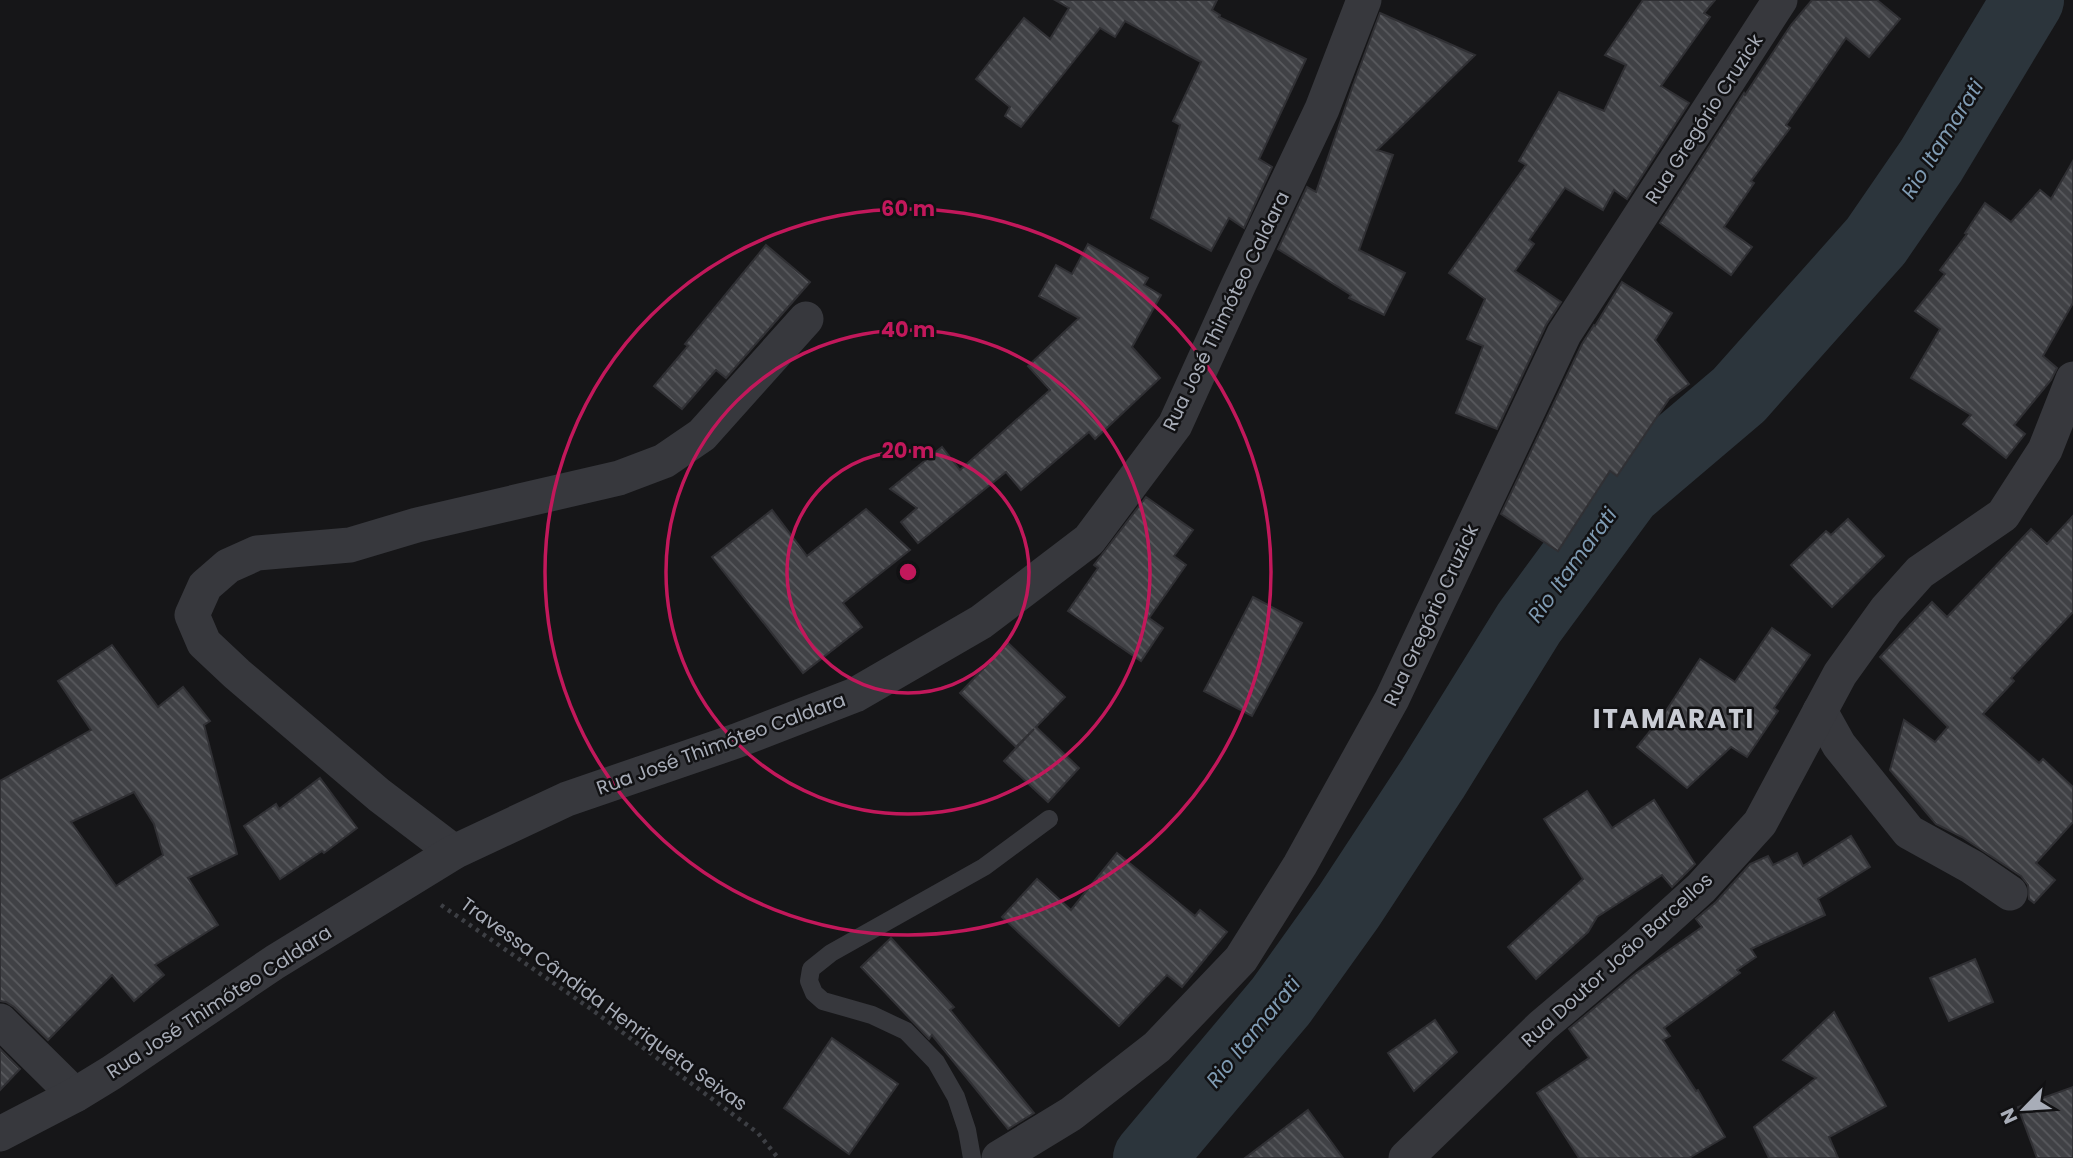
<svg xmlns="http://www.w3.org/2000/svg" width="2073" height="1158" viewBox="0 0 2073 1158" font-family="Poppins,sans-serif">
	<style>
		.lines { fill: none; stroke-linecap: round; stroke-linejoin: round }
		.river { stroke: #2c353c; stroke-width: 72 }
		.building { fill: url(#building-back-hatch); stroke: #303034; stroke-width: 2; fill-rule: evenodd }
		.path { stroke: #3d3f44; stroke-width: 4.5; stroke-dasharray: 3.5 5; stroke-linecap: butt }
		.service { stroke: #37383d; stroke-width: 18 }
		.minor { stroke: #37383d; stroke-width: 35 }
		.ring { fill: none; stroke: #c2185b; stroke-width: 3.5 }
		.labels { text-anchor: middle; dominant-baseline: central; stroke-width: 5; stroke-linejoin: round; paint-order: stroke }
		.street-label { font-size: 19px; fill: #a8adb8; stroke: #111113 }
		.water-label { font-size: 21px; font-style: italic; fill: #7f9bb3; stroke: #111113 }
		.district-label { font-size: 26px; font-weight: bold; letter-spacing: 2px; fill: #c9ccd4; stroke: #111113 }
		.centre { fill: #c2185b; stroke: #111113; stroke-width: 3.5 }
		.ring-label { font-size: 21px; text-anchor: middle; font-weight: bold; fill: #c2185b; stroke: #111113; stroke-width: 5; stroke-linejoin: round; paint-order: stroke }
	</style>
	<defs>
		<pattern id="building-back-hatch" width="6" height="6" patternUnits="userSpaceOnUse" patternTransform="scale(1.75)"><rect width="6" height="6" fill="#404145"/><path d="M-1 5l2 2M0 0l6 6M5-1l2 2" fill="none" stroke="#595a5e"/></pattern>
	</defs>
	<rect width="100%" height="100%" fill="#161618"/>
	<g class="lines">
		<path class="river" d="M 1149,1158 L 1281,1001 L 1349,906 L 1433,778 L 1529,623 L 1626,491 L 1739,395 L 1876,241 L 1931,161 L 2028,0"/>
	</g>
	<g class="building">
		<path d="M 1055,0 L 1217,0 L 1212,10 L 1220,15 L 1219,17 L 1306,59 L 1259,159 L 1272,167 L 1244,228 L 1229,218 L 1211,251 L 1151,218 L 1180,125 L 1173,121 L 1201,62 L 1125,21 L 1115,37 L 1100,28 L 1021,127 L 1005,116 L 1010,107 L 976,79 L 1024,18 L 1050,39 L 1069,8 Z"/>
		<path d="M 1643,0 L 1715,0 L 1704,13 L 1710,17 L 1661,86 L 1689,103 L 1627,199 L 1614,190 L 1603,210 L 1565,188 L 1529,240 L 1534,244 L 1515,271 L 1561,302 L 1546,325 L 1497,429 L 1456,413 L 1483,346 L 1467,339 L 1485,299 L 1449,273 L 1526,165 L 1519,161 L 1559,92 L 1604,111 L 1626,65 L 1605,55 Z"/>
		<path d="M 1812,0 L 1877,0 L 1900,19 L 1869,57 L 1846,38 L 1786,125 L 1790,128 L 1751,181 L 1754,183 L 1724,227 L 1752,247 L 1731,275 L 1660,223 L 1744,93 L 1745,95 L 1791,25 Z"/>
		<path d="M 1380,13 L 1475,55 L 1377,150 L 1393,155 L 1359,250 L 1405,273 L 1384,315 L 1349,298 L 1351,295 L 1278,249 L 1307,187 L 1316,192 L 1352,88 Z"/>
		<path d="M 2073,161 L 2073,303 L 2043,356 L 2057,368 L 2051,380 L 2014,425 L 2025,434 L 2006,458 L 1963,424 L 1971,415 L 1911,378 L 1940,329 L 1915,311 L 1945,274 L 1940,270 L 1967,234 L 1965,233 L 1985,203 L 2011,222 L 2040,190 L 2051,199 Z"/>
		<path d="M 1088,244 L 1148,278 L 1144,285 L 1161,295 L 1132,347 L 1160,378 L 1095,439 L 1089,432 L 1021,490 L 1006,472 L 918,543 L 901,522 L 917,508 L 890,489 L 942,447 L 960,470 L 1050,390 L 1028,366 L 1079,318 L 1039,296 L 1056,265 L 1072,274 Z"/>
		<path d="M 766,245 L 810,282 L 726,378 L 716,370 L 682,409 L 654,386 L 688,346 L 685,344 Z"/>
		<path d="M 1622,282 L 1672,313 L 1655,340 L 1689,384 L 1669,399 L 1617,476 L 1610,471 L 1558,551 L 1501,514 L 1582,344 L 1594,325 L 1595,326 Z"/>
		<path d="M 1146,497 L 1193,530 L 1174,556 L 1186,565 L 1149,618 L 1163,628 L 1141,661 L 1068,611 L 1098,568 L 1094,565 Z"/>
		<path d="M 866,509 L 910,550 L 843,603 L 862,627 L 803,673 L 712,557 L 772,510 L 807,556 Z"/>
		<path d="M 2073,516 L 2073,612 L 2011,678 L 2014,681 L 1983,714 L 2039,763 L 2043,759 L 2073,787 L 2073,822 L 2036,863 L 2055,880 L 2034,903 L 2029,899 L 2028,885 L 2021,876 L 1962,837 L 1936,824 L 1890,770 L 1904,720 L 1935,742 L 1948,727 L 1880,657 L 1932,602 L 1947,617 L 2031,529 L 2047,544 Z"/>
		<path d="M 1848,519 L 1884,556 L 1832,607 L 1791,565 L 1826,531 L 1831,535 Z"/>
		<path d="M 1253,597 L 1302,623 L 1252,716 L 1204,691 Z"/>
		<path d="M 1772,628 L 1810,655 L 1774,708 L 1778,711 L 1747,757 L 1731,747 L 1687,788 L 1637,747 L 1664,714 L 1700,659 L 1735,682 Z"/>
		<path d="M 1008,643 L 1065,697 L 1036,727 L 1079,768 L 1048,802 L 1004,761 L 1034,729 L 1016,747 L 960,693 Z"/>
		<path d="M 112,645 L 158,707 L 183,687 L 210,721 L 204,725 L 237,854 L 188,878 L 218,925 L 155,965 L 164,975 L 134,1001 L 112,975 L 48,1040 L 14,1007 L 6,1002 L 0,1001 L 0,781 L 91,730 L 58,681 ZM 134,792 L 154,824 L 163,855 L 116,886 L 71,822 Z"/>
		<path d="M 320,778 L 357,828 L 324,853 L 322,851 L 280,879 L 244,826 L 276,804 L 279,809 Z"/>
		<path d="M 1587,791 L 1612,828 L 1654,800 L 1695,864 L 1672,887 L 1662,875 L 1597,917 L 1588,932 L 1536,979 L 1508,947 L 1583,879 L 1544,819 Z"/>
		<path d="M 1851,836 L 1870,867 L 1818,899 L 1825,915 L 1751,949 L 1756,957 L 1737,970 L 1740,973 L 1664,1028 L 1670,1036 L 1663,1040 L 1696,1091 L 1698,1090 L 1725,1137 L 1689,1158 L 1579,1158 L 1537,1093 L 1589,1058 L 1569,1029 L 1635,974 L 1702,927 L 1696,919 L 1716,902 L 1750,864 L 1768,856 L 1773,865 L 1797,853 L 1803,866 Z"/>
		<path d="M 1117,853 L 1195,916 L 1200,910 L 1227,932 L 1182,987 L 1167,975 L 1119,1026 L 1002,917 L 1037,879 L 1071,910 Z"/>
		<path d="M 891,938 L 954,1007 L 950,1010 L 1034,1113 L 1008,1129 L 932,1035 L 929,1039 L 861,967 Z"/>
		<path d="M 1975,959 L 1993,1002 L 1949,1021 L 1930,978 Z"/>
		<path d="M 1834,1012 L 1886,1106 L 1829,1137 L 1838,1158 L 1769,1158 L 1754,1127 L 1816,1078 L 1783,1060 Z"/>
		<path d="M 1435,1020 L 1457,1052 L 1414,1091 L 1388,1053 Z"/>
		<path d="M 832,1038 L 898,1084 L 849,1154 L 784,1108 Z"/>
		<path d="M 0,1049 L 20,1069 L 0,1090 Z"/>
		<path d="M 2073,1087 L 2073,1158 L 2037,1158 L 2018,1107 Z"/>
		<path d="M 1308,1110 L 1343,1158 L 1245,1158 Z"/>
	</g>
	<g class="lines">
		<path class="path" d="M 441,905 L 591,1009 L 758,1133 L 778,1158"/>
		<path class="service" d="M 972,1158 L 967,1130 L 956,1097 L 936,1062 L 906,1031 L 872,1015 L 823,1001 L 814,993 L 809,981 L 811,969 L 831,953 L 984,867 L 1049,819"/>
		<g class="minor">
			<path d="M 1820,711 L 1839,745 L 1909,832 L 1972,867 L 2010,893"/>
			<path d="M 454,852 L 379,795 L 237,674 L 204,643 L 192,615 L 205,586 L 228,566 L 257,553 L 350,545 L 417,525 L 619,478 L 664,461 L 702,435 L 806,319"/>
			<path d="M 0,1021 L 75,1095"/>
			<path d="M 0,1134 L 75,1095 L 111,1073 L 275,962 L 454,852 L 567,799 L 736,741 L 855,695 L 981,622 L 1089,540 L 1175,425 L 1239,284 L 1322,109 L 1364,0"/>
			<path d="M 999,1158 L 1071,1114 L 1157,1047 L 1241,959 L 1300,865 L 1392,699 L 1564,334 L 1780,0"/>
			<path d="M 1406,1158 L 1542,1026 L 1639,944 L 1701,888 L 1760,823 L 1840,674 L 1886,610 L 1920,572 L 2003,515 L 2045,450 L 2073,379"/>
		</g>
	</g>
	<g class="ring">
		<circle cx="908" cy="572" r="121"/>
		<circle cx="908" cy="572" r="242"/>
		<circle cx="908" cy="572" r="363"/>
	</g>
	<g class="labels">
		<g class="street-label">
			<text transform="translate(1704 119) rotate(-57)">Rua Gregório Cruzick</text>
			<text transform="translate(1226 311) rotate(-64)">Rua José Thimóteo Caldara</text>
			<text transform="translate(1431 615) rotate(-65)">Rua Gregório Cruzick</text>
			<text transform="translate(721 744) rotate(-20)">Rua José Thimóteo Caldara</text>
			<text transform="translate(1617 960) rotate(-42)">Rua Doutor João Barcellos</text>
			<text transform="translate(219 1002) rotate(-33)">Rua José Thimóteo Caldara</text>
			<text transform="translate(604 1004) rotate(36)">Travessa Cândida Henriqueta Seixas</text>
		</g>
		<g class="water-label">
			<text transform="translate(1942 139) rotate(-58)">Rio Itamarati</text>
			<text transform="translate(1572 565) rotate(-54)">Rio Itamarati</text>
			<text transform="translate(1253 1032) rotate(-51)">Rio Itamarati</text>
		</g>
		<g class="district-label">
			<text x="1674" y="719">ITAMARATI</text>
		</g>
	</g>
	<circle cx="908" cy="572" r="10" class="centre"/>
	<g class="ring-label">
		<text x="908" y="216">60 m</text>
		<text x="908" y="337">40 m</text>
		<text x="908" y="458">20 m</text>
	</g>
	<g transform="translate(2024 1109) rotate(245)" stroke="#111113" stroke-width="5" paint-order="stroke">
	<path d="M0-5L12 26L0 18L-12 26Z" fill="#a8adb8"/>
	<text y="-10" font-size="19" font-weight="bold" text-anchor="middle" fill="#a8adb8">N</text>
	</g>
</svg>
